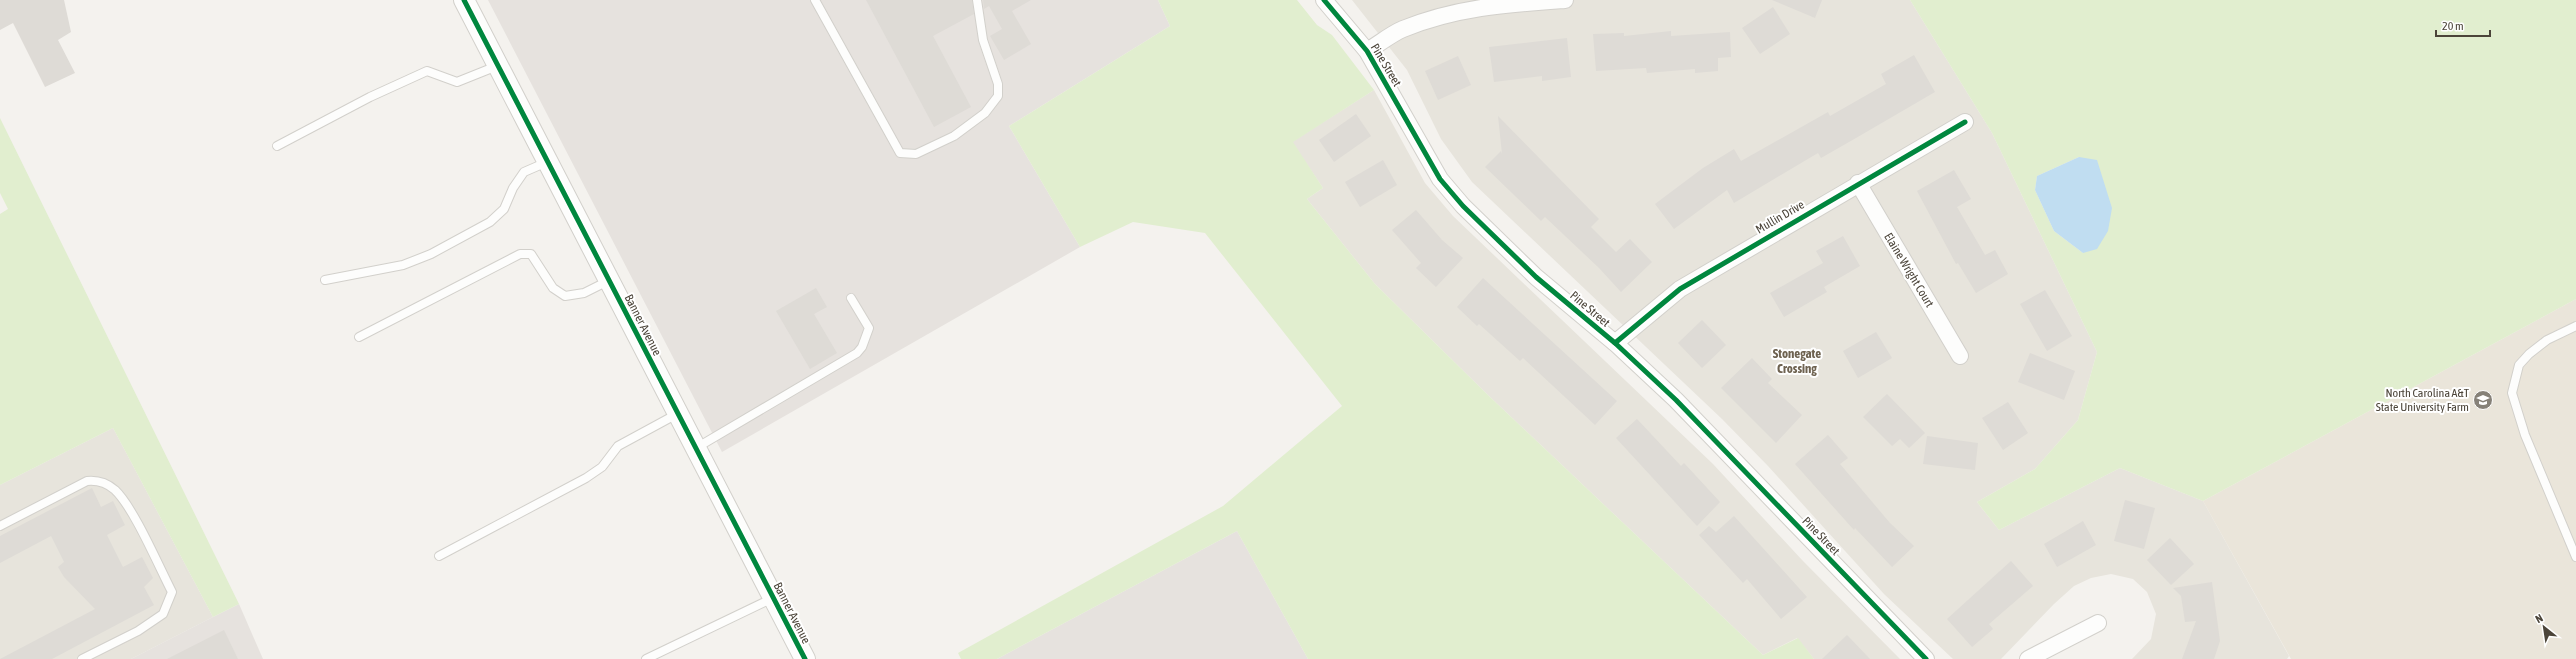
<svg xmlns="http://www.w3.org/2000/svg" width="2576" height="659" viewBox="0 0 2576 659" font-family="'Asap Condensed',sans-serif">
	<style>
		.residential { fill: #e7e4dc }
		.industrial { fill: #e6e2de }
		.education { fill: #eae5da }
		.green { fill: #e1eecf; fill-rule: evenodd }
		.water { fill: #c0ddf1 }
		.building { fill: #dedbd6 }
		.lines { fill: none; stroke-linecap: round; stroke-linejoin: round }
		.service-casing { stroke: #d2d0cb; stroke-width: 10 }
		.minor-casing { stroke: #d2d0cb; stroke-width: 18 }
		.tertiary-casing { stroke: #d2d0cb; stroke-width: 22 }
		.service { stroke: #fdfdfc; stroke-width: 8 }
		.minor { stroke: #fdfdfc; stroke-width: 16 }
		.tertiary { stroke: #fdfdfc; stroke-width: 20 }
		.cycleway-casing { stroke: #fff; stroke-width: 8 }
		.cycleway { stroke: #00873e; stroke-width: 5 }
		.labels { text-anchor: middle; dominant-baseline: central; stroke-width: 4; stroke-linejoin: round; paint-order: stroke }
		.street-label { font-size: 12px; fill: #4b4439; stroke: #fff }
		.poi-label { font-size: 12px; fill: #4b4439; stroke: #fff; text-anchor: end }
		.neighbourhood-label { font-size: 13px; font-weight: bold; fill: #6e6250; stroke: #fff }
	</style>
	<rect width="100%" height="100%" fill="#f4f2ee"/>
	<g class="residential">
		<path d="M 1352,0 L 1910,0 L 1992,133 L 2097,352 L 2078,420 L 2035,469 L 1977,502 L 1999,530 L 2120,468 L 2203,501 L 2289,656 L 2287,659 L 2132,659 L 2151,639 L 2156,614 L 2147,592 L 2133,579 L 2111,574 L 2091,578 L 2074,586 L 2054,604 L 2001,659 L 1953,659 L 1884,594 L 1768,466 L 1722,419 L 1472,182 L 1441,139 L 1407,70 Z"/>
		<path d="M 1374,90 L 1425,183 L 1453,216 L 1713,464 L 1803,561 L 1900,659 L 1814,659 L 1797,638 L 1763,655 L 1489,396 L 1375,284 L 1307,199 L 1323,188 L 1292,142 Z"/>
		<path d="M 113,428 L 213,617 L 131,659 L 0,659 L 0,485 Z"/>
	</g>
	<g class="industrial">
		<path d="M 488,0 L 1158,0 L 1170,26 L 1009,126 L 1080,247 L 722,452 Z"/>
		<path d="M 1237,531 L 1308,659 L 997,659 Z"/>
		<path d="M 239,604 L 263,659 L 131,659 L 213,617 Z"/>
	</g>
	<path class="education" d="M 2576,299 L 2576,659 L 2291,659 L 2203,501 Z"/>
	<g class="green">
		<path d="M 1158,0 L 1297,0 L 1317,25 L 1332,35 L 1374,90 L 1293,142 L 1323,188 L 1307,199 L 1375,284 L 1489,396 L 1763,655 L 1798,638 L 1814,659 L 1308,659 L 1237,531 L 997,659 L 961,659 L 958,653 L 1223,506 L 1342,406 L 1205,233 L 1133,222 L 1080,247 L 1009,126 L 1170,26 Z"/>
		<path d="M 1910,0 L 2576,0 L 2576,299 L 2203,501 L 2120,468 L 1999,530 L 1977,502 L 2035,469 L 2078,420 L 2097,352 L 1992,133 ZM 2079,157 L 2083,253 L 2054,231 L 2035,190 L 2037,176 Z"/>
		<path d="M 0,118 L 239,604 L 213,617 L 113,428 L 0,485 L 0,214 L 8,209 L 0,193 Z"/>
	</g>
	<path class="water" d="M 2079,157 L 2097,160 L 2112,208 L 2108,231 L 2097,249 L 2083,253 L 2054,231 L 2035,190 L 2037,176 Z"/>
	<g class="building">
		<path d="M 0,0 L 64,0 L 71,32 L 58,40 L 75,73 L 45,87 L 13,23 L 0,30 Z"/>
		<path d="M 866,0 L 972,0 L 974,14 L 933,36 L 971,107 L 934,127 Z"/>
		<path d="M 983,0 L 1031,0 L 1012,11 L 1031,44 L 1004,60 L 990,36 L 1002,29 L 989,6 L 984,9 Z"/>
		<path d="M 1772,0 L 1822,0 L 1815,18 Z"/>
		<path d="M 1773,7 L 1790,34 L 1760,54 L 1742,28 Z"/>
		<path d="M 1671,31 L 1671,36 L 1730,32 L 1731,57 L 1718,58 L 1718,71 L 1695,73 L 1695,69 L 1647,73 L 1646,68 L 1596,71 L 1593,34 L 1624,33 L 1624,36 Z"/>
		<path d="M 1567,38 L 1571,77 L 1542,81 L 1542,76 L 1494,82 L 1489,47 Z"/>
		<path d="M 1914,55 L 1935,92 L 1856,138 L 1821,158 L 1818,153 L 1734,203 L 1727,190 L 1674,229 L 1655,204 L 1703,168 L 1734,149 L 1741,161 L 1828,112 L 1830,116 L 1886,84 L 1881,74 Z"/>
		<path d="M 1458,56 L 1471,85 L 1438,100 L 1425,71 Z"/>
		<path d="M 1356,114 L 1371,136 L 1334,162 L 1319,140 Z"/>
		<path d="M 1498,116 L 1599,219 L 1591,227 L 1616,252 L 1630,239 L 1652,262 L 1621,292 L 1599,268 L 1545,217 L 1541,221 L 1485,167 L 1501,151 L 1502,154 Z"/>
		<path d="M 1383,160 L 1397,185 L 1360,207 L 1345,182 Z"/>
		<path d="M 1954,170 L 1971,199 L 1957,207 L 1985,255 L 1995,250 L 2008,274 L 1976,293 L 1958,263 L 1956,264 L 1917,191 Z"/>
		<path d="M 1416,210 L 1442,240 L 1463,258 L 1436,287 L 1416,268 L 1421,263 L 1392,230 Z"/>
		<path d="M 1843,236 L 1860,266 L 1824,287 L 1827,292 L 1784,317 L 1770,293 L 1823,263 L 1816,251 Z"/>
		<path d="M 1483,278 L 1617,401 L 1595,425 L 1523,358 L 1520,361 L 1479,324 L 1477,326 L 1457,307 Z"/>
		<path d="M 816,288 L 827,307 L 814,314 L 837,353 L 810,369 L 776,311 Z"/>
		<path d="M 2045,290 L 2072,336 L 2047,351 L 2020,304 Z"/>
		<path d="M 1702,320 L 1726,345 L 1702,368 L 1678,343 Z"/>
		<path d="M 1876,332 L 1892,358 L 1858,378 L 1843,351 Z"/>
		<path d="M 2030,353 L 2075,371 L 2064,400 L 2018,382 Z"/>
		<path d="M 1752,358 L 1772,379 L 1768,383 L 1802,415 L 1776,443 L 1721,388 Z"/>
		<path d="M 1887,394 L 1925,433 L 1909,448 L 1900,439 L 1892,446 L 1863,417 Z"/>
		<path d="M 2008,402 L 2028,433 L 2003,450 L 1982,418 Z"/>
		<path d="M 1637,419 L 1681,466 L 1684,463 L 1720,502 L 1697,526 L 1616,438 Z"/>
		<path d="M 1828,435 L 1848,458 L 1840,464 L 1890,523 L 1914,546 L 1892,567 L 1855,528 L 1854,530 L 1795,464 Z"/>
		<path d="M 1927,436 L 1978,443 L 1975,470 L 1923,464 Z"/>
		<path d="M 92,488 L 101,507 L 113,501 L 125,525 L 107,535 L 123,567 L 142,557 L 153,578 L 144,587 L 154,605 L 52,659 L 0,659 L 95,609 L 64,577 L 58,567 L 64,562 L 51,536 L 0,563 L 0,536 Z"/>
		<path d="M 2125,500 L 2155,508 L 2144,549 L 2114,541 Z"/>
		<path d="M 1734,516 L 1807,597 L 1781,619 L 1747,579 L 1743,583 L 1699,535 L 1709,526 L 1716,532 Z"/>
		<path d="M 2083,521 L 2096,545 L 2057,567 L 2044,544 Z"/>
		<path d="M 2170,538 L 2194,564 L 2171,585 L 2147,560 Z"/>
		<path d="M 2011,561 L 2033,586 L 1989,624 L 1993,629 L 1972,647 L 1947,619 Z"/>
		<path d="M 2212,582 L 2220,641 L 2214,659 L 2182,659 L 2196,621 L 2185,622 L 2181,596 L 2173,588 Z"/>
		<path d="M 224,630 L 238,659 L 167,659 Z"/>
		<path d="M 1847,635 L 1870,659 L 1822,659 Z"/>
	</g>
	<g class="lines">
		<g class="service-casing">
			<g id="service">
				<path d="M 815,0 L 900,153 L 916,154 L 954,136 L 985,113 L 998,96 L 998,84 L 983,40 L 977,0"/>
				<path d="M 277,146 L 370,97 L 427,71 L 457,82 L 497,66"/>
				<path d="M 325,280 L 403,265 L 431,254 L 490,222 L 504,209 L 513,188 L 524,172 L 547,162"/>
				<path d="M 2576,326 L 2547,340 L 2529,354 L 2519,365 L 2512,393 L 2525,435 L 2576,557"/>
				<path d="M 359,337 L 520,254 L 531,254 L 553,288 L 565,296 L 584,293 L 608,281"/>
				<path d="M 696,448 L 857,353 L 862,347 L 869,328 L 851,298"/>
				<path d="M 0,526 L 87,481 C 97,480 107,483 115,490 C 134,508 159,567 172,592 L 163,614 L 138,631 L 82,659"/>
				<path d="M 439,556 L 586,478 L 602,467 L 618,446 L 677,414"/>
				<path d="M 646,659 L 773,598"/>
			</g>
		</g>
		<g class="minor-casing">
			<g id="minor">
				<path d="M 1324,0 L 1367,51 L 1440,179 L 1463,206 L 1536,277 L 1615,343 L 1676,400 L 1926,659"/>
				<path d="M 1367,51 C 1379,44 1391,34 1403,29 C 1457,7 1508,4 1565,0"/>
				<path d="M 1858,183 L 1960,356"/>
				<path d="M 1615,343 L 1680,289 L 1965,122"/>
				<path d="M 2028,659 L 2098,623"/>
			</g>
		</g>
		<g class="tertiary-casing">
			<path id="tertiary" d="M 464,0 L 805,659"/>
		</g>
		<use href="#service" class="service"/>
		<use href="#minor" class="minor"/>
		<use href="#tertiary" class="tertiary"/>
		<g class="cycleway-casing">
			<g id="cycleway">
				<path d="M 464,0 L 805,659"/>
				<path d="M 1324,0 L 1367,51 L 1440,179 L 1463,206 L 1536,277 L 1615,343 L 1676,400 L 1926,659"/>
				<path d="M 1615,343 L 1680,289 L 1965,122"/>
			</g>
		</g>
		<use href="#cycleway" class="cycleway"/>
	</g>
	<defs>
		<g id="university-disc" transform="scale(1)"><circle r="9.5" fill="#868178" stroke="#fff"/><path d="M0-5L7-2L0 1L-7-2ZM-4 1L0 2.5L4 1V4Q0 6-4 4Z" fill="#fff"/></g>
	</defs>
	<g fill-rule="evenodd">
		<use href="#university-disc" x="2483" y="400"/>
	</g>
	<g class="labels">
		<g class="street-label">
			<text transform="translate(1386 65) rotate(59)">Pine Street</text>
			<text transform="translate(1780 217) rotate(-30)">Mullin Drive</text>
			<text transform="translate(1909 270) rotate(59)">Elaine Wright Court</text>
			<text transform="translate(1590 309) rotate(40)">Pine Street</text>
			<text transform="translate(643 325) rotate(63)">Banner Avenue</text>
			<text transform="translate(1821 536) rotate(46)">Pine Street</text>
			<text transform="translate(792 613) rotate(63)">Banner Avenue</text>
		</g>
		<g class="poi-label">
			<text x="2469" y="393">North Carolina A&amp;T<tspan x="2469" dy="14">State University Farm</tspan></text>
		</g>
		<g class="neighbourhood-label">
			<text x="1797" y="353">Stonegate<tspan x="1797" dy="15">Crossing</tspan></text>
		</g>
	</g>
	<g transform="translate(2544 627) rotate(330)" stroke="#ffffff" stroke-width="3" paint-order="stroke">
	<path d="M0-3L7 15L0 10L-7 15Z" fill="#4b4439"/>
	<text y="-6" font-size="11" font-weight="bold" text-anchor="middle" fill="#4b4439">N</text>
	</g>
	<path d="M2436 30v6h54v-6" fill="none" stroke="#4b4439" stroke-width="2"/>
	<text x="2442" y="30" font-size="12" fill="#4b4439" stroke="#ffffff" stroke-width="3" paint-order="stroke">20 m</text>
</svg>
